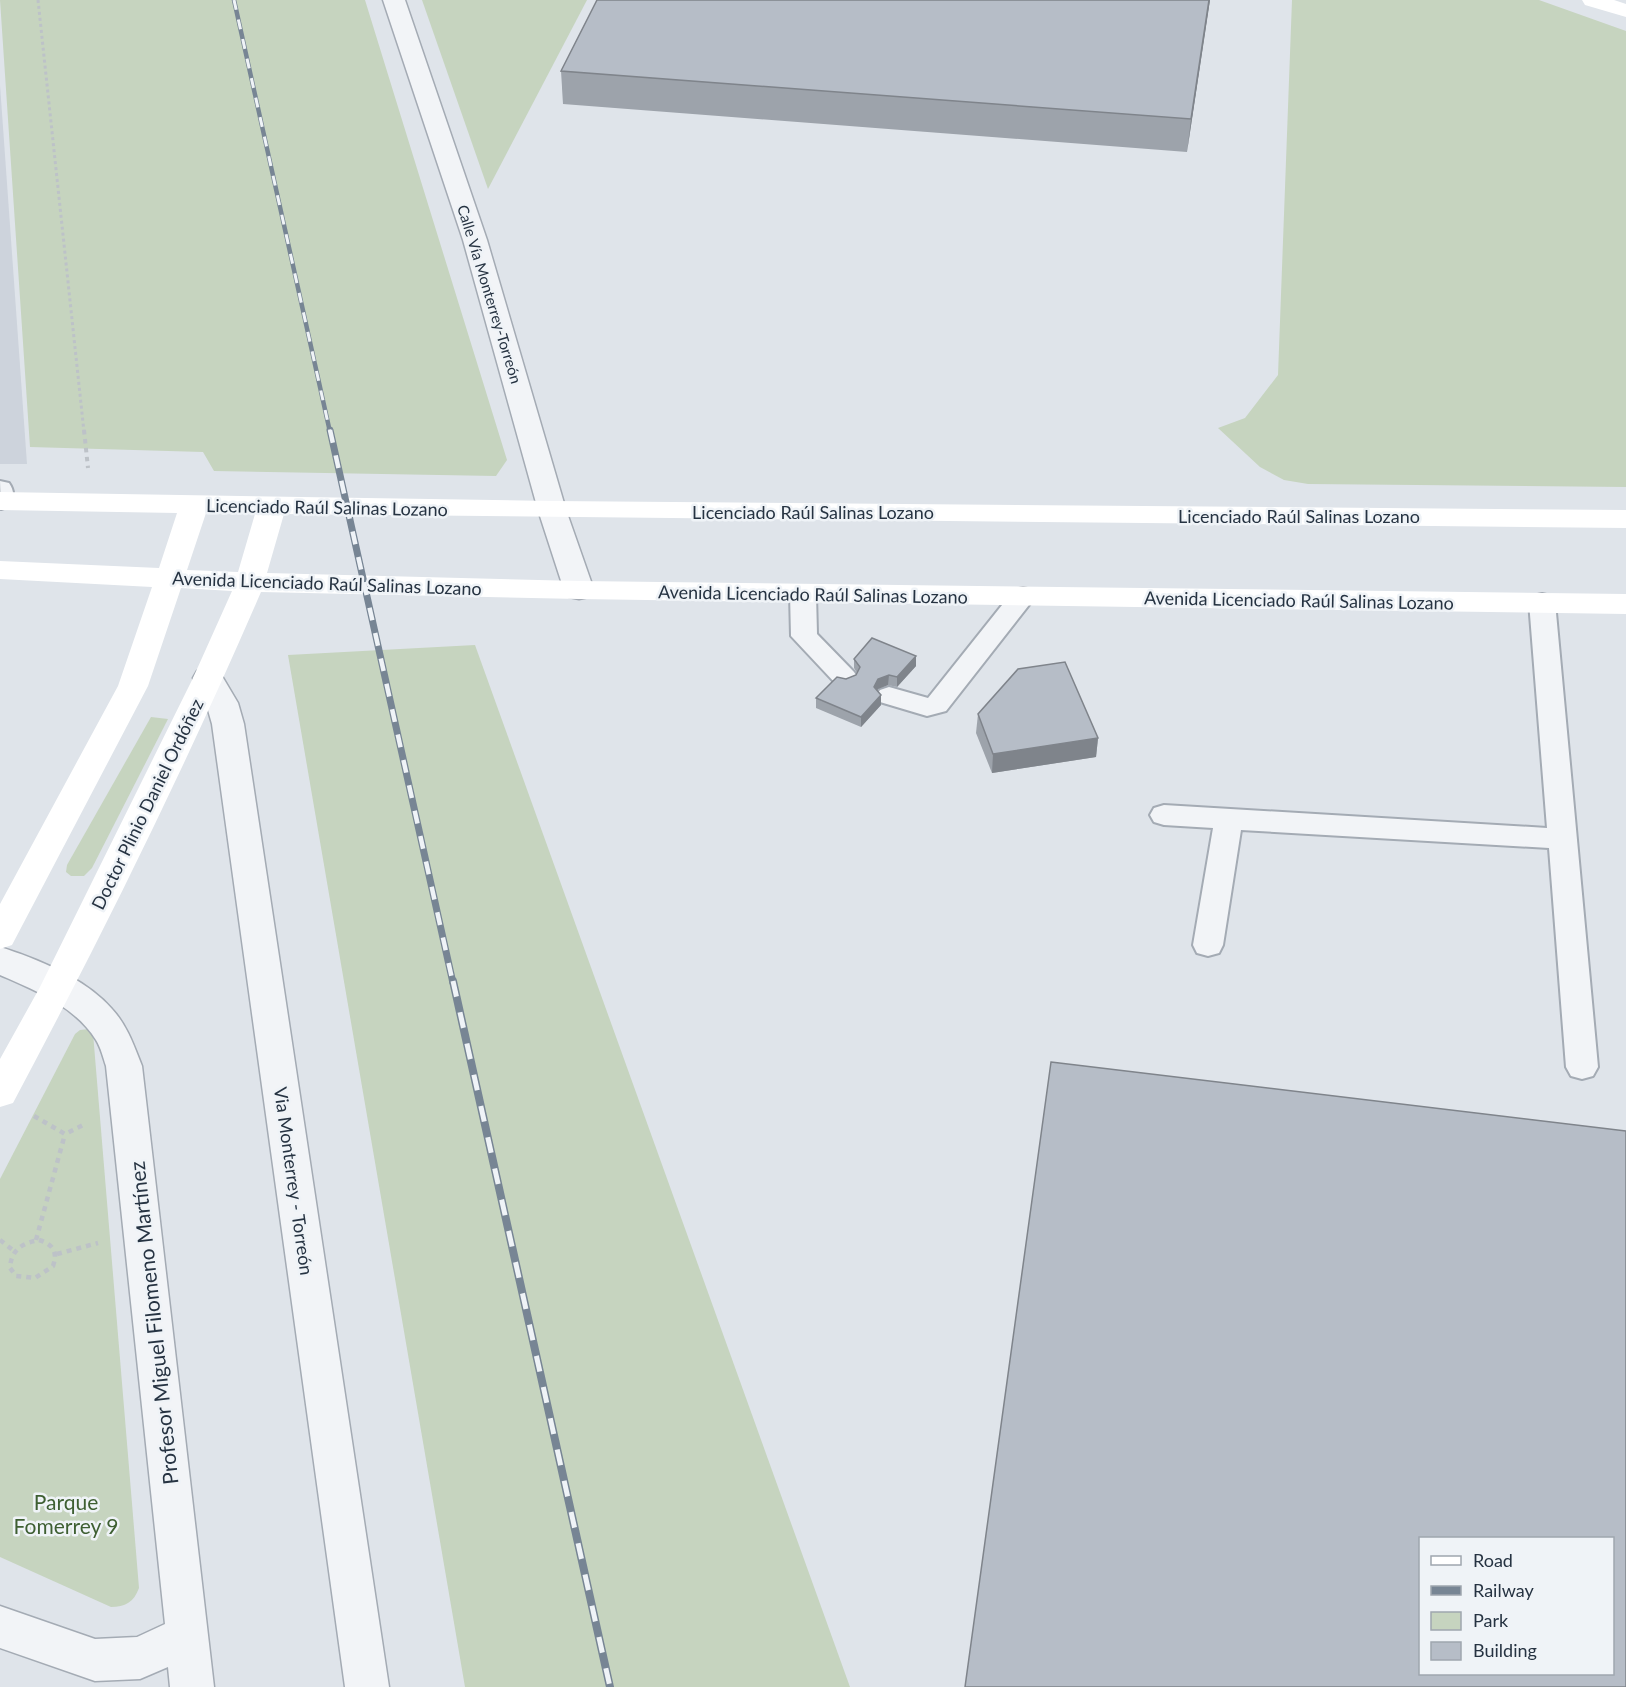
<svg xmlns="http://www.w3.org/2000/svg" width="1626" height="1687" viewBox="0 0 1626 1687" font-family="Lato,sans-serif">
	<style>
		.built { fill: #cdd3dc }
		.green { fill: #c6d4bf }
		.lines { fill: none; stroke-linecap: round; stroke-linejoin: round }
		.lane-casing { stroke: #a4abb4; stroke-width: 4 }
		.street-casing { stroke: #a4abb4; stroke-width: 3 }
		.path-far2 { stroke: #bdc2c8; stroke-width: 3; stroke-dasharray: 3 3; stroke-linecap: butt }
		.path-far1 { stroke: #bdc2c8; stroke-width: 4; stroke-dasharray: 4.5 4.5; stroke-linecap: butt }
		.path { stroke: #bdc2c8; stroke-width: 4.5; stroke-dasharray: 5 5; stroke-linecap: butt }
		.lane { fill: #f2f4f7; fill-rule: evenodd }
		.street { fill: #f2f4f7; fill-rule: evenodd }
		.secondary { fill: #fff; fill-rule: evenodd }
		.rail-far2-casing { stroke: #778594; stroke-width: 4.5 }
		.rail-far1-casing { stroke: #778594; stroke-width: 7 }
		.rail-casing { stroke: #778594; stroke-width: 8 }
		.rail-far2 { stroke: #eff3f7; stroke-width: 3; stroke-dasharray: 10; stroke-linecap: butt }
		.rail-far1 { stroke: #eff3f7; stroke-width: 4.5; stroke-dasharray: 13; stroke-linecap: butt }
		.rail { stroke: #eff3f7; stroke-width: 5; stroke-dasharray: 16; stroke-linecap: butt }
		.wall { fill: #9da3ab }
		.shaded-wall { fill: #7f848b }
		.building { fill: #b6bdc7; stroke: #7f848b; stroke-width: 1.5; fill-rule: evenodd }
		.labels { text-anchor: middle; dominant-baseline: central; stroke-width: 5; stroke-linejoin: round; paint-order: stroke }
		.far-street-label { font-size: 15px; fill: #263342; stroke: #eff3f7 }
		.street-label { font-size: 18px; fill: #263342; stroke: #eff3f7 }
		.near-street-label { font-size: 21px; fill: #263342; stroke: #eff3f7 }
		.near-park-label { font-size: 21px; fill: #3e5f32; stroke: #eff3f7 }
	</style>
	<rect width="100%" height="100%" fill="#dfe4ea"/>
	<path class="built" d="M 0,85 L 27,464 L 0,464 Z"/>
	<g class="green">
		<path d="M 0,0 L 365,0 L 507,460 L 496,476 L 214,471 L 203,452 L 30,447 Z"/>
		<path d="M 422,0 L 587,0 L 488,189 Z"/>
		<path d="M 1292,0 L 1539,0 L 1626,31 L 1626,487 L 1308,484 L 1284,480 L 1260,467 L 1218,428 L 1245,418 L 1278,375 Z"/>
		<path d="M 475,645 L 850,1687 L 465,1687 L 288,655 Z"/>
		<path d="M 151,717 L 168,719 L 92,868 L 84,876 L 71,876 L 66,872 L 67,865 Z"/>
		<path d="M 89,1029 L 93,1033 L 139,1588 C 134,1602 125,1607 111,1607 L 0,1557 L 0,1179 L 75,1034 L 80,1030 Z"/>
	</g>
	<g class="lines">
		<g class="lane-casing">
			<g id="lane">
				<path d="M 0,481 L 9,483 C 14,490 15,499 10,506 L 1,509 Z"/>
				<path d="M 803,586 L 812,588 L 816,594 L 817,634 L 854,672 L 858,678 L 854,684 L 845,687 L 836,684 L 791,636 L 790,594 L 794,588 Z"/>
				<path d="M 1023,588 L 1032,590 L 1036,596 L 946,711 L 927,716 L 880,702 L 876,696 L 880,690 L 889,687 L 928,698 L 1014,590 Z"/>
				<path d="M 1542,594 L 1551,596 L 1555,602 L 1598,1067 L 1593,1076 L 1582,1079 L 1571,1076 L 1566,1067 L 1549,848 L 1241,830 L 1223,945 L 1219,953 L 1208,956 L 1197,953 L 1193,945 L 1213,828 L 1164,825 L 1154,822 L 1150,815 L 1154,808 L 1164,805 L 1547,828 L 1529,602 L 1533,596 Z"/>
			</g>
		</g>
		<g class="street-casing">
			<g id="street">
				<path d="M 383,0 L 405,0 L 487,240 L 566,510 L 594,590 L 589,597 L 579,599 L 569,597 L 564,590 L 538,510 L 463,240 Z"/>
				<path d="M 208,668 L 219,671 L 238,703 L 244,724 L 389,1687 L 345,1687 L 212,724 L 206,703 L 193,678 L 197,671 Z"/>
				<path d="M 0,947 C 38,959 86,979 112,1009 C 127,1025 134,1046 142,1066 L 214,1687 L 170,1687 L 168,1667 L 140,1679 L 95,1681 L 0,1648 L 0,1606 L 95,1639 L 137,1637 L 165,1624 L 106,1066 C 103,1057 101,1048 96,1040 C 75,1006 34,990 0,975 Z"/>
			</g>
		</g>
		<path class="path-far2" d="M 38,0 L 84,432"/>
		<path class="path-far1" d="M 84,430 L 88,468"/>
		<g class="path">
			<path d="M 34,1116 L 65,1134 L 85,1124"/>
			<path d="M 0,1240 L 14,1251"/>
			<path d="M 36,1240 L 65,1134"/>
			<path d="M 39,1240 C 53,1244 58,1252 53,1266 L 35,1278 L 16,1276 L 10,1268 C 11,1250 22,1243 39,1240 Z"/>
			<path d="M 57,1254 L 98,1243"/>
		</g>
		<use href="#lane" class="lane"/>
		<use href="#street" class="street"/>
		<g class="secondary">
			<path d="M 1582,0 L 1614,0 L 1626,4 L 1626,17 L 1585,5 Z"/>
			<path d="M 0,492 L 552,501 L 1626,510 L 1626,528 L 284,514 L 267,573 L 579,581 L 1626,594 L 1626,614 L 579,599 L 261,592 C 186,766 102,936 13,1103 L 0,1107 L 0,1059 L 40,987 L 193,678 L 232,591 L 181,588 L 148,686 L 12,945 L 0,949 L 0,904 L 118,686 L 152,587 L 0,579 L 0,561 L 159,568 L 177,513 L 0,510 ZM 206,513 L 255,514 L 238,572 L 187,570 Z"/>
		</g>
		<g class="rail-far2-casing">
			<path id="rail-far2" d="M 234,0 L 330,432"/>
		</g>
		<g class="rail-far1-casing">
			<path id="rail-far1" d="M 330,430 L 453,983"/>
		</g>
		<g class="rail-casing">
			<path id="rail" d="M 453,981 L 610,1687"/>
		</g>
		<use href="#rail-far2" class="rail-far2"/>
		<use href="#rail-far1" class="rail-far1"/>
		<use href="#rail" class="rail"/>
	</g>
	<g class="wall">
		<path d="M 597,0 L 1210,0 L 1187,152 L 563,104 L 561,71 Z"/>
		<path d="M 854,659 L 916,666 L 897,687 L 888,685 L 878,689 L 877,691 L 881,695 L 881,705 L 861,727 L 816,708 L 816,698 L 846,679 L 856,675 L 857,673 L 854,668 Z"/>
		<path d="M 978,714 L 1098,738 L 1096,757 L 992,773 L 976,733 Z"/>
	</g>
	<g class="shaded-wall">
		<path d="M 1209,0 L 1210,0 L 1187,152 L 1191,119 Z"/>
		<path d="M 916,656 L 916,666 L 897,687 L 897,677 Z"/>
		<path d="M 889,675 L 888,685 L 878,689 L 874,697 L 874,687 L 878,679 Z"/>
		<path d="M 881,695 L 881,705 L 861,727 L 861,717 Z"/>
		<path d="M 1098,738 L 1096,757 L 992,773 L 993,754 Z"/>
	</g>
	<g class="building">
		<path d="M 597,0 L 1209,0 L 1191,119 L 561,71 Z"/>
		<path d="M 872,638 L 916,656 L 897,677 L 889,675 L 878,679 L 874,687 L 881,695 L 861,717 L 816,698 L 837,677 L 846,679 L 856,675 L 860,667 L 854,659 Z"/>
		<path d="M 1065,662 L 1098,738 L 993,754 L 978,714 L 1018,669 Z"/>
		<path d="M 1051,1062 L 1626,1131 L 1626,1687 L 965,1687 ZM 1420,1539 L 1612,1539 L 1612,1674 L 1420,1674 Z"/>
	</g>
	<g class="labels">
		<g class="far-street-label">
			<text transform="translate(490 294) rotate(73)">Calle Vía Monterrey-Torreón</text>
		</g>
		<g class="street-label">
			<text transform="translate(327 507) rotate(1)">Licenciado Raúl Salinas Lozano</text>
			<text x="813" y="512">Licenciado Raúl Salinas Lozano</text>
			<text x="1299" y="516">Licenciado Raúl Salinas Lozano</text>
			<text transform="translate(327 583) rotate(2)">Avenida Licenciado Raúl Salinas Lozano</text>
			<text transform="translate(813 594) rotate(1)">Avenida Licenciado Raúl Salinas Lozano</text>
			<text transform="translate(1299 600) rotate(1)">Avenida Licenciado Raúl Salinas Lozano</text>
			<text transform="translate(147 804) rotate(-64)">Doctor Plinio Daniel Ordóñez</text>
			<text transform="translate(294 1181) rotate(82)">Via Monterrey - Torreón</text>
		</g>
		<g class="near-street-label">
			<text transform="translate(153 1323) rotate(-96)">Profesor Miguel Filomeno Martínez</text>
		</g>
		<g class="near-park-label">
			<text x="66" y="1501">Parque<tspan x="66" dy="24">Fomerrey 9</tspan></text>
		</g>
	</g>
	<rect x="1419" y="1537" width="195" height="138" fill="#eff3f7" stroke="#9fa6af" stroke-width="1.5"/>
	<rect x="1431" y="1556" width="30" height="9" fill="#ffffff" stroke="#9fa6af" stroke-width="1.5"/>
	<text x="1473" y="1567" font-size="18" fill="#263342">Road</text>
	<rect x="1431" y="1586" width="30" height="9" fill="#778594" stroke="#9fa6af" stroke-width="1.5"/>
	<text x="1473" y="1597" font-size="18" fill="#263342">Railway</text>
	<rect x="1431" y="1612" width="30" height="18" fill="#c6d4bf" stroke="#9fa6af" stroke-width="1.5"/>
	<text x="1473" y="1627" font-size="18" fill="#263342">Park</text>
	<rect x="1431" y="1642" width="30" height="18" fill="#b6bdc7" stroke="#9fa6af" stroke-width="1.5"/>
	<text x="1473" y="1657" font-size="18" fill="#263342">Building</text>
</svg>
